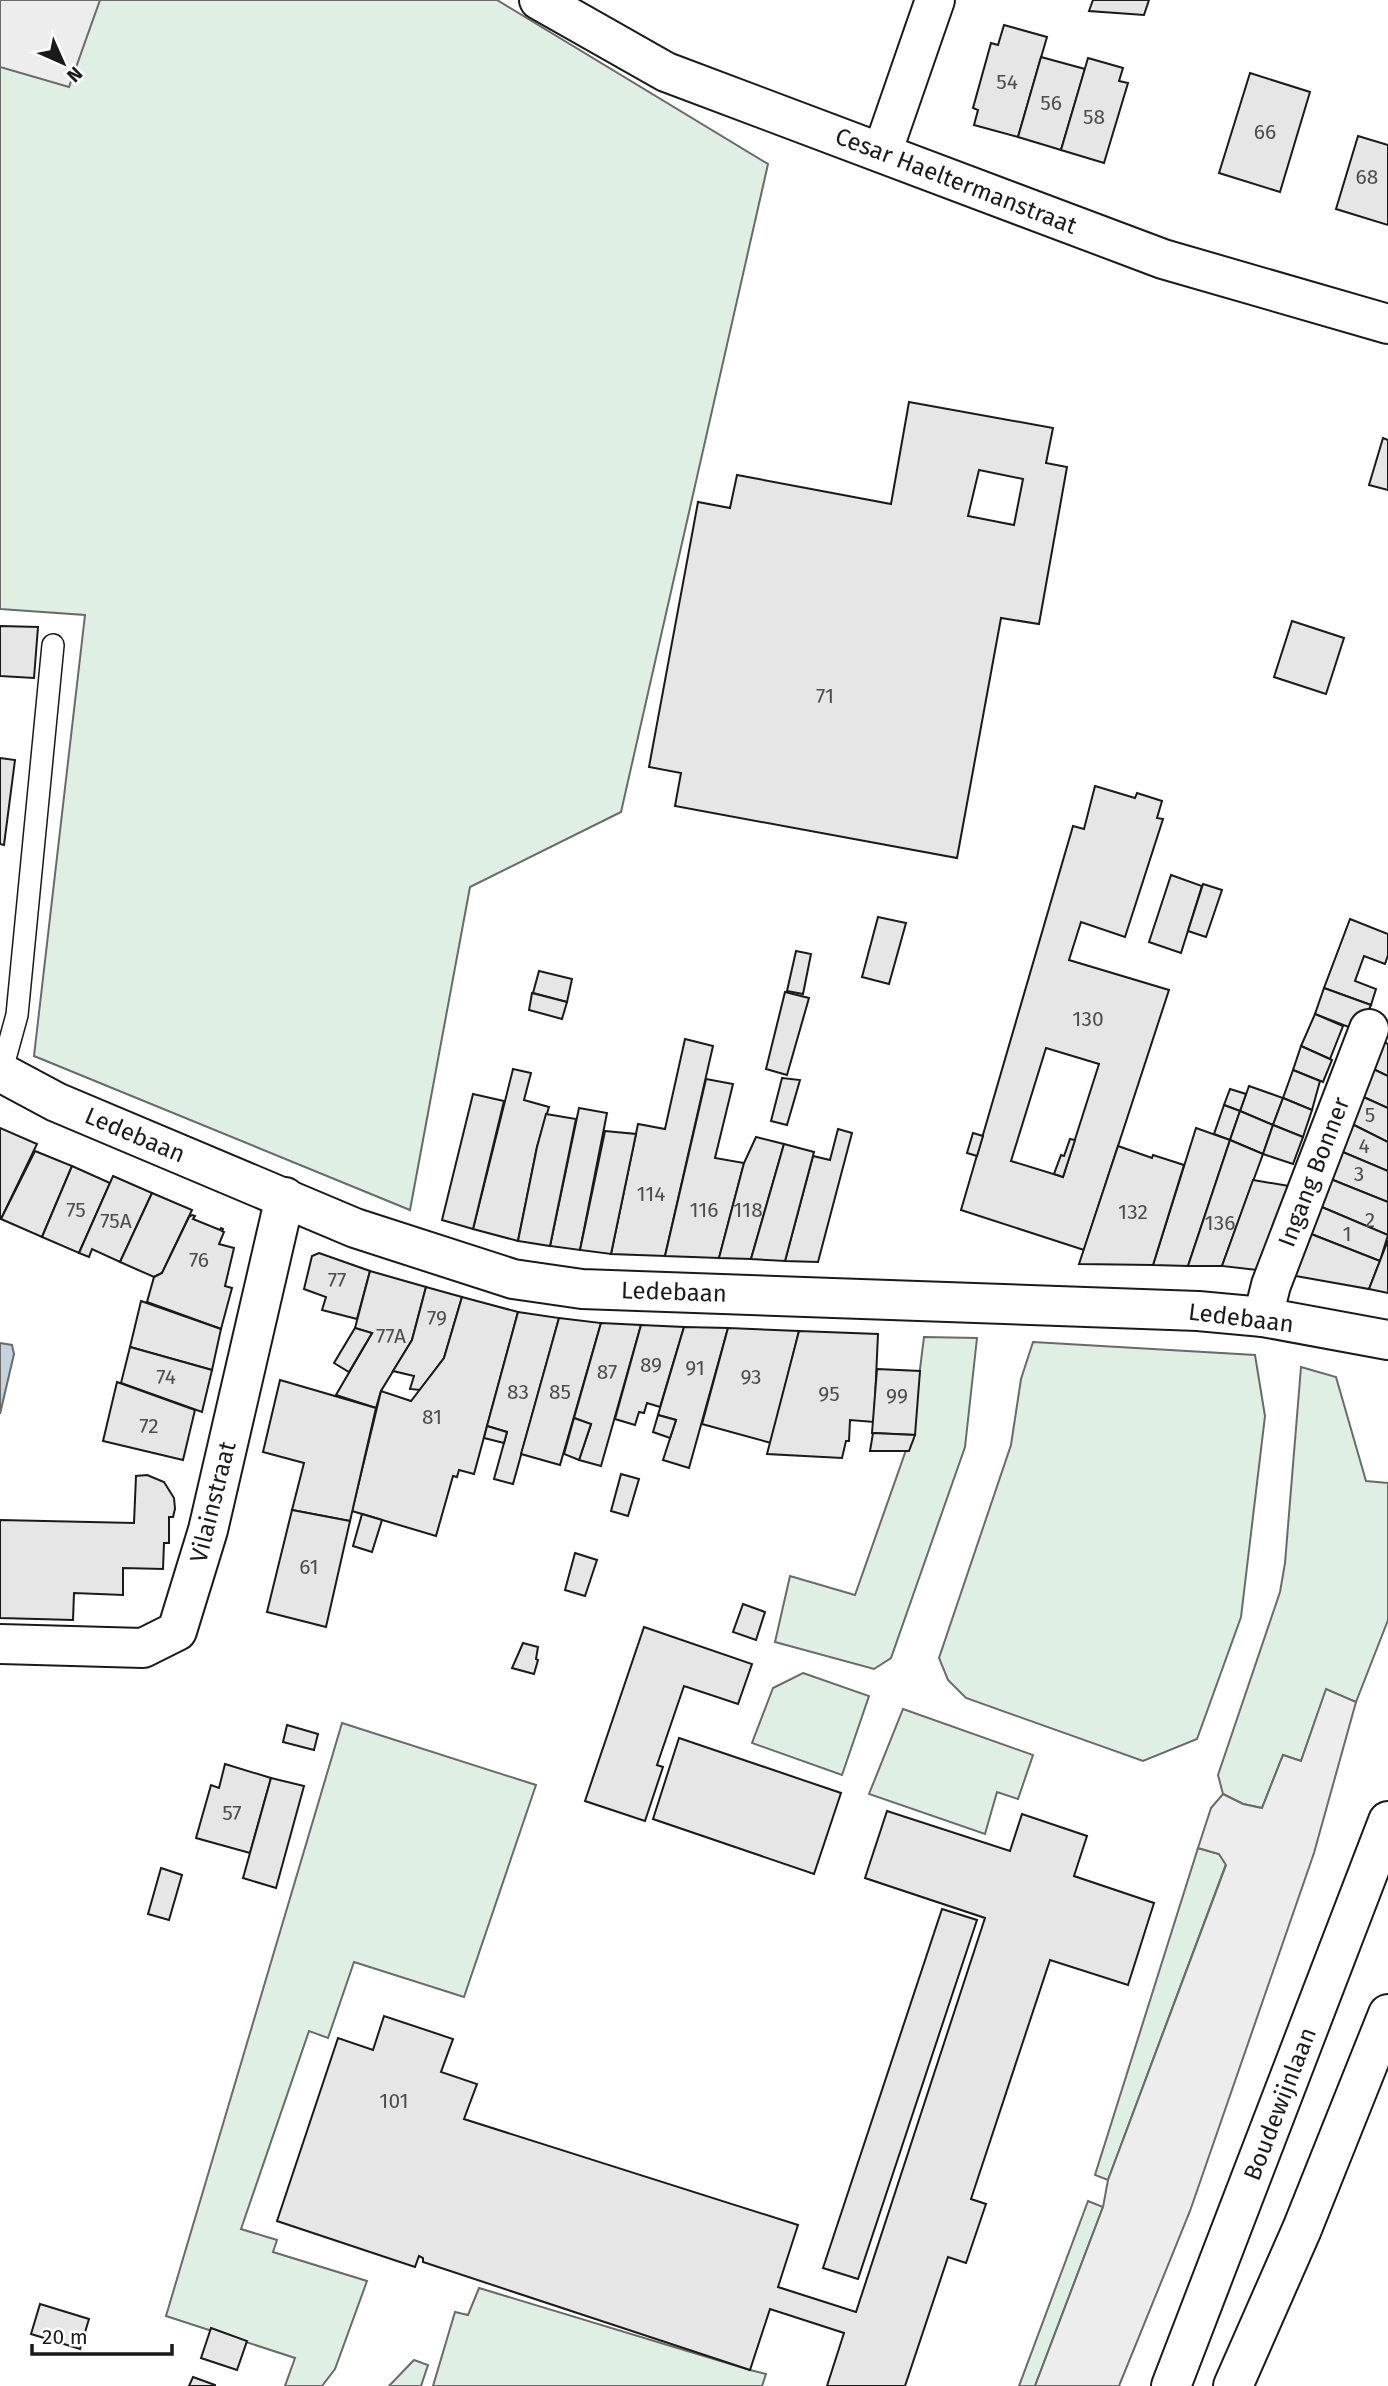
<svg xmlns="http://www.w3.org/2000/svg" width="1388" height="2386" viewBox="0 0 1388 2386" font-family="'Fira Sans',sans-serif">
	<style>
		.green { fill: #e0efe3; stroke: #6a6a6a; stroke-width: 2 }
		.parking { fill: #ededed; stroke: #6a6a6a; stroke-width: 2 }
		.water { fill: #c6d2dc; stroke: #6a6a6a; stroke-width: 2 }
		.building { fill: #e6e6e6; stroke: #1a1a1a; stroke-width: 2; fill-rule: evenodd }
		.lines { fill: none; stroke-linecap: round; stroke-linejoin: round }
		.lane-casing { stroke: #1a1a1a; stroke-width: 24 }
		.street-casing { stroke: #1a1a1a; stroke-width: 42 }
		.primary-casing { stroke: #1a1a1a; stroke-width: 42 }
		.lane { stroke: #fff; stroke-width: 21 }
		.street { stroke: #fff; stroke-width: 38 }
		.primary { stroke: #fff; stroke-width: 38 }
		.labels { text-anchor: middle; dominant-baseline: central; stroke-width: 5; stroke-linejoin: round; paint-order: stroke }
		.number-label { font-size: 21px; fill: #4d4d4d }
		.street-label { font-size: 24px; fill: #1a1a1a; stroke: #fff }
	</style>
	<rect width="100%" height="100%" fill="#fff"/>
	<g class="green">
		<path d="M 0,0 L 497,0 L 768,164 L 621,812 L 470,887 L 410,1210 L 34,1056 L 85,615 L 0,609 Z"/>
		<path d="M 924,1337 L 977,1338 L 965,1447 L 891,1658 L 874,1669 L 775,1642 L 790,1576 L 855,1595 L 912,1433 Z"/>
		<path d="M 1033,1342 L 1255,1355 L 1265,1416 L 1241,1617 L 1197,1739 L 1143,1761 L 966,1698 L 948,1680 L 939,1658 L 1011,1445 L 1021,1379 Z"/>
		<path d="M 1301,1367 L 1336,1377 L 1366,1481 L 1388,1483 L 1388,1620 L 1356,1702 L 1326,1690 L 1301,1761 L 1283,1755 L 1262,1808 L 1243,1804 L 1223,1794 L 1218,1775 L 1280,1592 L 1285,1563 Z"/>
		<path d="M 803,1673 L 869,1696 L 842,1775 L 752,1743 L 773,1688 Z"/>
		<path d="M 903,1709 L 1033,1755 L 1018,1799 L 997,1792 L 985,1834 L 869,1794 Z"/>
		<path d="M 342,1723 L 536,1785 L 464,1997 L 354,1962 L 328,2038 L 309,2031 L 241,2229 L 277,2240 L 273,2252 L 367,2281 L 335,2369 L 322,2386 L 285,2386 L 295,2358 L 166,2316 Z"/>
		<path d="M 1198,1848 L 1219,1854 L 1226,1864 L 1108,2180 L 1095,2175 Z"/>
		<path d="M 1088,2201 L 1103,2207 L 1035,2386 L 1019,2386 Z"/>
		<path d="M 479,2288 L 750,2370 L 766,2374 L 762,2386 L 433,2386 L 455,2312 L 468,2315 Z"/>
		<path d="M 414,2360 L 428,2365 L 421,2386 L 389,2386 Z"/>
	</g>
	<g class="parking">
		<path d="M 0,0 L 100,0 L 69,87 L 0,67 Z"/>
		<path d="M 1326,1689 L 1356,1702 L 1314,1853 L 1190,2211 L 1119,2386 L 1035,2386 L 1103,2207 L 1108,2180 L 1226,1865 L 1219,1854 L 1198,1848 L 1211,1808 L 1223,1794 L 1243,1804 L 1262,1808 L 1283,1755 L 1301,1761 Z"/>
	</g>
	<path class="water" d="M 0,1343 L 12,1345 L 14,1354 L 0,1414 Z"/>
	<g class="building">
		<path d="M 1093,0 L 1149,0 L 1144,15 L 1089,11 Z"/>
		<path d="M 1004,25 L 1047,37 L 1018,137 L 974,125 L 978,110 L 973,108 L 991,43 L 998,45 Z"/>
		<path d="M 1041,57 L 1085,69 L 1061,150 L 1018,137 Z"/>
		<path d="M 1088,58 L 1123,68 L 1119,81 L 1128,83 L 1104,163 L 1061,150 Z"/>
		<path d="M 1250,73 L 1310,92 L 1280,192 L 1219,173 Z"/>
		<path d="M 1358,136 L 1388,145 L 1388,225 L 1336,209 Z"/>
		<path d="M 909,402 L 1053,428 L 1046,463 L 1067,467 L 1039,624 L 1001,618 L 957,858 L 675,806 L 681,773 L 649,767 L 698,502 L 730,508 L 737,475 L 891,504 ZM 979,470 L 1023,479 L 1014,525 L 968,516 Z"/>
		<path d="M 1383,438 L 1388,440 L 1388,490 L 1369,485 Z"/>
		<path d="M 1292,621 L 1344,638 L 1326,694 L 1274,677 Z"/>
		<path d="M 0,626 L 38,627 L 34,678 L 0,676 Z"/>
		<path d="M 0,758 L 15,760 L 4,845 L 0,844 Z"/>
		<path d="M 1095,786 L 1135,798 L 1137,793 L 1162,801 L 1157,818 L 1163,819 L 1125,937 L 1081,922 L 1069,960 L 1169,990 L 1084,1250 L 961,1210 L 1073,826 L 1084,829 ZM 1046,1048 L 1099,1064 L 1063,1177 L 1011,1161 Z"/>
		<path d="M 1171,875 L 1202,886 L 1181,953 L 1149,942 Z"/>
		<path d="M 1203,884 L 1222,890 L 1206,937 L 1188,931 Z"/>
		<path d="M 878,917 L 906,923 L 889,984 L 862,977 Z"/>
		<path d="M 1350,919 L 1388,934 L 1388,955 L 1385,964 L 1364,956 L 1355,981 L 1376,989 L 1371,1005 L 1324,988 Z"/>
		<path d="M 796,951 L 811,954 L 803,994 L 787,991 Z"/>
		<path d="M 539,971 L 572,979 L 567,1002 L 533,993 Z"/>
		<path d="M 1324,988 L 1371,1005 L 1359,1031 L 1315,1014 Z"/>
		<path d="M 785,992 L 809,998 L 787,1075 L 766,1069 Z"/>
		<path d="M 532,993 L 567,1002 L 562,1019 L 529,1010 Z"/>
		<path d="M 1315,1014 L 1343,1026 L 1330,1059 L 1301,1046 Z"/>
		<path d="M 685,1039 L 713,1046 L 665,1256 L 611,1254 L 638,1124 L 665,1129 Z"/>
		<path d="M 1380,1040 L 1388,1044 L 1388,1076 L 1369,1067 Z"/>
		<path d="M 1301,1046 L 1332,1060 L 1323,1082 L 1293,1070 Z"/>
		<path d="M 1369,1067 L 1388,1076 L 1388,1108 L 1359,1095 Z"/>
		<path d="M 513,1069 L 531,1073 L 524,1100 L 549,1107 L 537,1147 L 518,1241 L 473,1229 Z"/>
		<path d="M 1293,1070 L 1320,1081 L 1312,1110 L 1283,1098 Z"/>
		<path d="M 782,1078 L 800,1080 L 787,1125 L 771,1121 Z"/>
		<path d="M 706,1079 L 733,1084 L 715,1158 L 744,1163 L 719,1258 L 665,1256 Z"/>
		<path d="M 1249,1086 L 1283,1098 L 1273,1125 L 1240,1111 Z"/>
		<path d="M 1230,1089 L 1246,1094 L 1240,1111 L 1224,1105 Z"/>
		<path d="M 473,1094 L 504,1101 L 473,1229 L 442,1220 Z"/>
		<path d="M 1359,1095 L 1388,1108 L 1388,1142 L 1348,1122 Z"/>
		<path d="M 1283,1098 L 1312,1110 L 1303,1137 L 1273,1125 Z"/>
		<path d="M 1224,1105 L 1240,1111 L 1230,1140 L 1214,1134 Z"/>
		<path d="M 579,1108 L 607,1113 L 580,1250 L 550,1246 Z"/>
		<path d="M 1240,1111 L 1273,1125 L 1263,1154 L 1230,1140 Z"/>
		<path d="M 546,1114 L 576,1119 L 550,1246 L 518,1241 L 537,1147 Z"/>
		<path d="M 1348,1122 L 1388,1142 L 1388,1171 L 1338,1150 Z"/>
		<path d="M 1273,1125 L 1303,1137 L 1293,1164 L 1263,1154 Z"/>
		<path d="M 0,1128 L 37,1144 L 1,1219 L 0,1219 Z"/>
		<path d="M 1196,1128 L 1230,1140 L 1188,1266 L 1153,1265 Z"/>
		<path d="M 838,1129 L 852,1133 L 818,1262 L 785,1261 L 813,1156 L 830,1160 Z"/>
		<path d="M 605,1131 L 636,1134 L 611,1254 L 580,1250 Z"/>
		<path d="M 973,1133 L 983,1136 L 977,1156 L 967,1153 Z"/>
		<path d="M 756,1137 L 784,1144 L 751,1259 L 719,1258 L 744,1163 Z"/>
		<path d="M 1070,1139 L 1075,1140 L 1063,1177 L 1054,1174 L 1061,1155 L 1064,1156 Z"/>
		<path d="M 1230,1140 L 1263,1154 L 1222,1266 L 1188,1266 Z"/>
		<path d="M 784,1144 L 814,1152 L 785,1261 L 751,1259 Z"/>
		<path d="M 1118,1146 L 1152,1158 L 1153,1155 L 1184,1165 L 1153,1265 L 1079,1264 Z"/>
		<path d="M 1338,1150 L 1388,1171 L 1388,1202 L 1328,1178 Z"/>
		<path d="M 35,1151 L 72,1166 L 42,1237 L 1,1219 Z"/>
		<path d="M 72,1166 L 110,1183 L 79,1253 L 42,1237 Z"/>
		<path d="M 113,1176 L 152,1193 L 120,1262 L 92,1249 L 89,1257 L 79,1253 Z"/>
		<path d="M 1328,1178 L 1388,1202 L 1388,1235 L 1317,1205 Z"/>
		<path d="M 1253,1180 L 1295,1187 L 1266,1271 L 1222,1266 Z"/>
		<path d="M 152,1193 L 192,1210 L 162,1273 L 154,1277 L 120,1262 Z"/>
		<path d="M 1317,1205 L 1388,1235 L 1380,1261 L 1306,1232 Z"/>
		<path d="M 192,1215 L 195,1216 L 193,1219 L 220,1230 L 221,1228 L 223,1229 L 222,1231 L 224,1232 L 219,1244 L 234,1248 L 225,1286 L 232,1288 L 221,1329 L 147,1302 L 154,1277 L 162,1273 L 189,1217 Z"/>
		<path d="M 1306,1232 L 1380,1261 L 1369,1289 L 1290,1275 Z"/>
		<path d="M 1388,1240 L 1388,1293 L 1369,1289 Z"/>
		<path d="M 319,1253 L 370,1271 L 357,1319 L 322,1310 L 326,1297 L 304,1289 L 312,1256 Z"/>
		<path d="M 370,1271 L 426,1287 L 412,1340 L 381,1391 L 376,1408 L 336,1395 L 372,1333 L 355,1328 Z"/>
		<path d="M 426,1287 L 462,1297 L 444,1358 L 420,1390 L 410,1389 L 414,1376 L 393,1371 L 412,1340 Z"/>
		<path d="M 462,1297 L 518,1312 L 474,1474 L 459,1470 L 457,1477 L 453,1476 L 436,1536 L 352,1511 L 381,1391 L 411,1401 L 444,1358 Z"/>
		<path d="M 141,1301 L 221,1329 L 212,1370 L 130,1347 Z"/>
		<path d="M 518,1312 L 559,1318 L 513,1484 L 494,1479 L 507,1432 L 487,1426 Z"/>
		<path d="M 559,1318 L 601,1323 L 560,1465 L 521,1454 Z"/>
		<path d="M 601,1323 L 641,1325 L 601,1466 L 579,1460 L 591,1424 L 574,1418 Z"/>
		<path d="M 641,1325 L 684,1327 L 660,1407 L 647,1403 L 644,1413 L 639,1412 L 635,1425 L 615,1419 Z"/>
		<path d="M 684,1327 L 728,1328 L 689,1468 L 663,1460 L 676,1420 L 658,1415 Z"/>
		<path d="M 355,1328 L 372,1333 L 349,1372 L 334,1363 Z"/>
		<path d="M 728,1328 L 799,1331 L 771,1443 L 702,1424 Z"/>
		<path d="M 799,1331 L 878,1334 L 874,1422 L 850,1420 L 849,1441 L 846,1441 L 842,1458 L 767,1454 Z"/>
		<path d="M 130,1347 L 212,1370 L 202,1412 L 121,1383 Z"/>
		<path d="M 877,1369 L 920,1371 L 915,1435 L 872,1433 Z"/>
		<path d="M 280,1380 L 376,1408 L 350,1521 L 292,1510 L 304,1463 L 263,1452 Z"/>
		<path d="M 117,1382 L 195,1410 L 183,1460 L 103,1441 Z"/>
		<path d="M 658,1415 L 676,1420 L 670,1438 L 653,1432 Z"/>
		<path d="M 574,1418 L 591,1424 L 579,1460 L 564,1454 Z"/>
		<path d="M 487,1426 L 507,1432 L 504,1443 L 484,1438 Z"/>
		<path d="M 873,1433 L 915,1435 L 909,1451 L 870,1451 Z"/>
		<path d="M 621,1474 L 639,1479 L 628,1516 L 611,1511 Z"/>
		<path d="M 147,1475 L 164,1482 L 174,1498 L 175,1509 L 173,1517 L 169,1517 L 169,1543 L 164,1543 L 163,1569 L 123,1568 L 123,1595 L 74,1593 L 73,1620 L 0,1618 L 0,1520 L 134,1523 L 136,1476 Z"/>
		<path d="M 292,1510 L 350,1521 L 326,1627 L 267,1612 Z"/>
		<path d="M 362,1514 L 382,1520 L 372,1552 L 353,1546 Z"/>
		<path d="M 575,1553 L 597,1560 L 585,1596 L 565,1590 Z"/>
		<path d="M 743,1604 L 765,1612 L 756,1640 L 733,1632 Z"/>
		<path d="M 644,1627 L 752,1664 L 738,1704 L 684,1686 L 657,1765 L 663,1767 L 645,1821 L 585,1801 Z"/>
		<path d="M 523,1643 L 538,1647 L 536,1659 L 538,1660 L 534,1674 L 512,1668 Z"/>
		<path d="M 287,1725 L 318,1734 L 314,1750 L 283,1742 Z"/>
		<path d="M 679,1738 L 841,1793 L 814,1874 L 653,1819 Z"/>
		<path d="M 225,1764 L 271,1778 L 250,1853 L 196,1838 L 211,1785 L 219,1788 Z"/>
		<path d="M 271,1778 L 304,1786 L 276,1888 L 243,1878 Z"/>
		<path d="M 887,1811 L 1010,1851 L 1022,1814 L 1087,1836 L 1074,1876 L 1154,1903 L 1128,1985 L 1050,1960 L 971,2199 L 986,2204 L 966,2263 L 948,2257 L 905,2386 L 827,2386 L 844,2333 L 770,2309 L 750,2370 L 423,2262 L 423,2258 L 419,2256 L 415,2267 L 277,2221 L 338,2038 L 373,2050 L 384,2016 L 453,2039 L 441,2072 L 477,2084 L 464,2119 L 798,2225 L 778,2287 L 856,2312 L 985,1918 L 865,1878 Z"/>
		<path d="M 161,1868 L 182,1875 L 169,1920 L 148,1914 Z"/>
		<path d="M 942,1909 L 977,1920 L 858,2279 L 823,2268 Z"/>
		<path d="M 40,2304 L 89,2319 L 80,2349 L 31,2334 Z"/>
		<path d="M 211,2328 L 247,2341 L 237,2370 L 201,2358 Z"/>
		<path d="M 193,2377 L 215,2385 L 215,2386 L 189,2386 Z"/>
	</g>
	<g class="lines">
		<g class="lane-casing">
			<path id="lane" d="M 1,1073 L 17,1015 L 53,645"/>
		</g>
		<g class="street-casing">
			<g id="street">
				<path d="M 539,0 L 666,72 L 1163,259 L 1388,324"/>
				<path d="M 882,153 L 935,0"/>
				<path d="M 0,1072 L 56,1102 L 355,1228 L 513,1279 L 582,1289 L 1198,1311 L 1263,1317 L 1388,1340"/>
				<path d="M 1263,1317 L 1271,1285 L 1369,1029"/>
				<path d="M 0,1644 L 143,1648 L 177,1631 L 208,1530 L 285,1197"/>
			</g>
		</g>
		<g class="primary-casing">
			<g id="primary">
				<path d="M 1171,2386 L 1388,1821"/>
				<path d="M 1233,2386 L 1302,2229 L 1388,2014"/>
			</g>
		</g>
		<use href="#lane" class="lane"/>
		<use href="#street" class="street"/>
		<use href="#primary" class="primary"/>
	</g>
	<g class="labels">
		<g class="number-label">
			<text x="1007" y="82">54</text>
			<text x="1051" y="103">56</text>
			<text x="1094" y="117">58</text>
			<text x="1265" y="132">66</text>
			<text x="1367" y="177">68</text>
			<text x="825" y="696">71</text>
			<text x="1088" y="1019">130</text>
			<text x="1370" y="1115">5</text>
			<text x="1364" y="1146">4</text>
			<text x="1359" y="1174">3</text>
			<text x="651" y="1194">114</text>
			<text x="76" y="1210">75</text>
			<text x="704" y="1210">116</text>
			<text x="748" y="1210">118</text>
			<text x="1133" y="1212">132</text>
			<text x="1370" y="1220">2</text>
			<text x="116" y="1221">75A</text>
			<text x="1220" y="1223">136</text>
			<text x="1347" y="1234">1</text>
			<text x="199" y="1260">76</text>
			<text x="337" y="1280">77</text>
			<text x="437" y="1318">79</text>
			<text x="391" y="1336">77A</text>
			<text x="651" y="1365">89</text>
			<text x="695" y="1368">91</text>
			<text x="607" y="1372">87</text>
			<text x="166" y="1377">74</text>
			<text x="751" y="1377">93</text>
			<text x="518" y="1392">83</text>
			<text x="560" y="1392">85</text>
			<text x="829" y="1394">95</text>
			<text x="897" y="1396">99</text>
			<text x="432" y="1417">81</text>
			<text x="149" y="1426">72</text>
			<text x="309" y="1567">61</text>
			<text x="232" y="1813">57</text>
			<text x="394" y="2101">101</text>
		</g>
		<g class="street-label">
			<text transform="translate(956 181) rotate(21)">Cesar Haeltermanstraat</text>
			<text transform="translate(135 1135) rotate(23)">Ledebaan</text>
			<text transform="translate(1314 1172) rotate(-69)">Ingang Bonner</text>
			<text transform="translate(674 1292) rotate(2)">Ledebaan</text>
			<text transform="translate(1241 1318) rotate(7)">Ledebaan</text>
			<text transform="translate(213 1502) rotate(-76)">Vilainstraat</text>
			<text transform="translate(1280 2104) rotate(-69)">Boudewijnlaan</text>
		</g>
	</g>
	<g transform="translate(63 63) rotate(135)" stroke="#ffffff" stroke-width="5" paint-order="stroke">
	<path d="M0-5L12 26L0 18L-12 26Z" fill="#1a1a1a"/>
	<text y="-10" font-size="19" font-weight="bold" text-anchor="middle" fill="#1a1a1a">N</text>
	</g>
	<path d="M32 2344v10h140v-10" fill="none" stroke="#1a1a1a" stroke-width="3.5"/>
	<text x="42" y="2344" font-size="21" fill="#1a1a1a" stroke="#ffffff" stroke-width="5" paint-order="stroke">20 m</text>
</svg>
